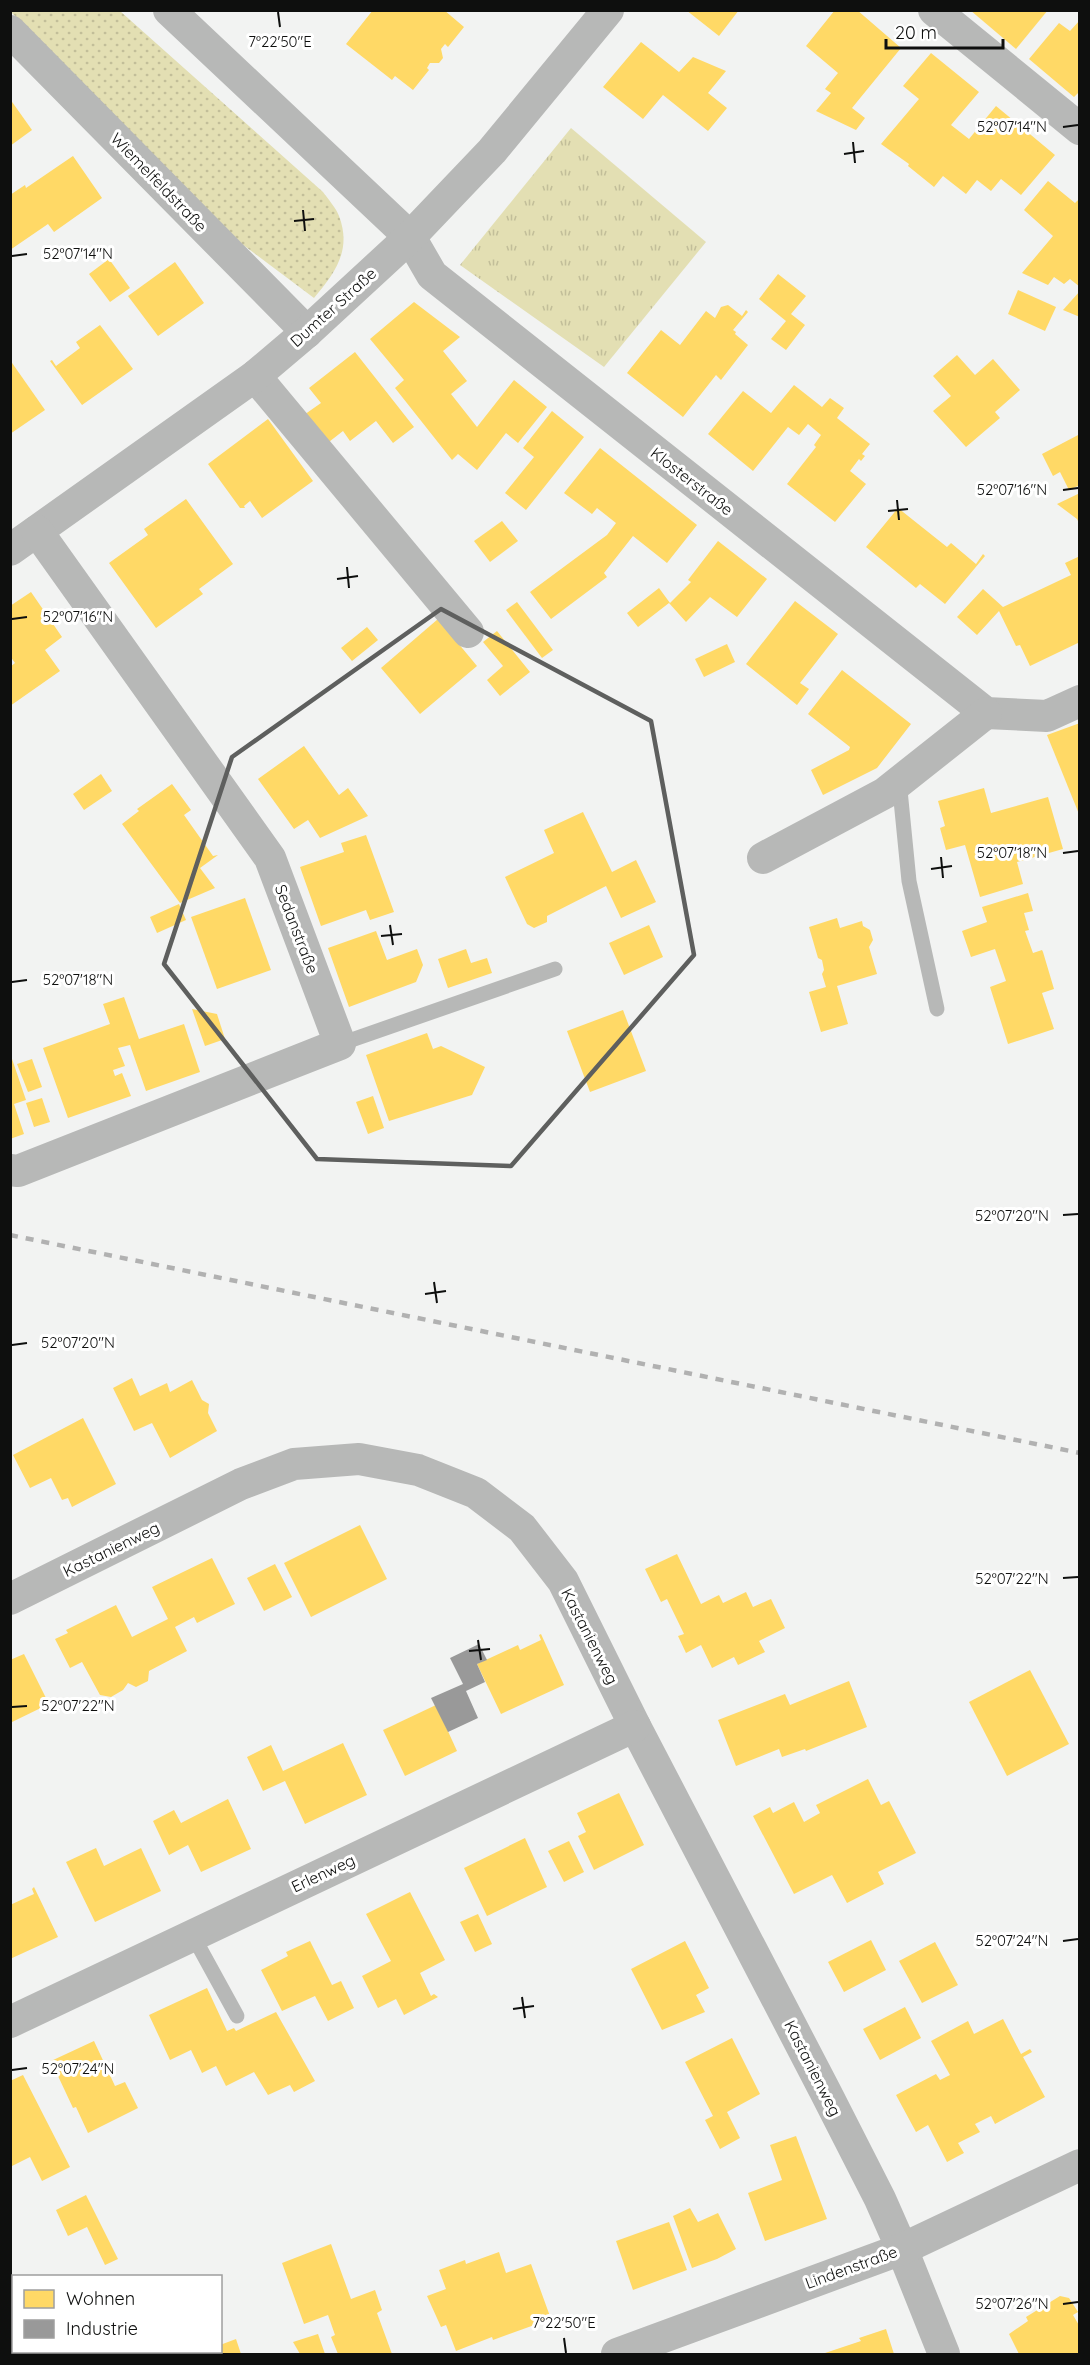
<svg xmlns="http://www.w3.org/2000/svg" width="1090" height="2365" viewBox="0 0 1090 2365" font-family="Quicksand,sans-serif">
	<style>
		.grass { fill: url(#grass-dots) }
		.park { fill: url(#park-tufts) }
		.homes { fill: #ffd966 }
		.industry { fill: #999 }
		.lines { fill: none; stroke-linecap: round; stroke-linejoin: round }
		.lane { stroke: #b7b8b7; stroke-width: 15 }
		.street { stroke: #b7b8b7; stroke-width: 32 }
		.rail { stroke: #b1b1b1; stroke-width: 4.5; stroke-dasharray: 8 8; stroke-linecap: butt }
		.marked { fill: none; stroke: #5e5f5e; stroke-width: 4.5; stroke-linejoin: round }
		.ticks { fill: none; stroke: #0e0f0e; stroke-width: 2 }
		.labels { text-anchor: middle; dominant-baseline: central; stroke-width: 6; stroke-linejoin: round; paint-order: stroke }
		.street-label { font-size: 16px; fill: #0e0f0e; stroke: #fff }
		.ticks-label { font-size: 15px; text-anchor: middle; fill: #0e0f0e; stroke: #fff; stroke-width: 6; stroke-linejoin: round; paint-order: stroke }
	</style>
	<defs>
		<pattern id="grass-dots" width="8" height="8" patternUnits="userSpaceOnUse" patternTransform="scale(1.5)"><rect width="8" height="8" fill="#e3dfb3"/><path d="M2 2h.1M6 6h.1" fill="none" stroke="#c2be99" stroke-width="1.8" stroke-linecap="round"/></pattern>
		<pattern id="park-tufts" width="24" height="20" patternUnits="userSpaceOnUse" patternTransform="scale(1.5)"><rect width="24" height="20" fill="#e3dfb3"/><path d="M3 7l-1-3M5 7V3M7 7l1-3M15 17l-1-3M17 17v-4M19 17l1-3" fill="none" stroke="#c2be99"/></pattern>
	</defs>
	<rect width="100%" height="100%" fill="#f2f3f2"/>
	<path class="grass" d="M 10,11 L 120,11 L 323,192 C 328,199 336,208 339,216 C 352,250 335,273 314,298 L 242,244 Z"/>
	<path class="park" d="M 571,128 L 706,242 L 604,367 L 460,265 Z"/>
	<g class="homes">
		<path d="M 373,10 L 444,10 L 464,27 L 448,47 L 445,44 L 441,49 L 443,58 L 439,63 L 430,63 L 427,68 L 429,70 L 413,90 L 395,76 L 392,80 L 346,44 Z"/>
		<path d="M 686,10 L 739,10 L 719,36 Z"/>
		<path d="M 835,10 L 857,10 L 901,48 L 852,108 L 865,118 L 856,130 L 816,111 L 831,93 L 825,89 L 838,73 L 806,46 Z"/>
		<path d="M 970,10 L 1048,10 L 1016,49 Z"/>
		<path d="M 1080,20 L 1080,91 L 1074,97 L 1029,59 L 1059,23 L 1070,31 Z"/>
		<path d="M 641,42 L 679,72 L 693,57 L 726,71 L 708,93 L 727,108 L 708,131 L 663,95 L 643,119 L 603,87 Z"/>
		<path d="M 931,53 L 979,92 L 951,125 L 969,139 L 996,106 L 1055,155 L 1021,195 L 1001,179 L 991,191 L 977,180 L 966,194 L 943,176 L 934,187 L 908,166 L 909,164 L 881,144 L 919,99 L 903,86 Z"/>
		<path d="M 10,99 L 32,130 L 10,146 Z"/>
		<path d="M 73,156 L 102,198 L 54,232 L 48,224 L 10,250 L 10,195 L 25,185 L 26,188 Z"/>
		<path d="M 1048,181 L 1075,203 L 1080,198 L 1080,287 L 1070,279 L 1064,284 L 1054,277 L 1048,285 L 1022,273 L 1053,236 L 1024,210 Z"/>
		<path d="M 109,259 L 130,288 L 110,302 L 89,274 Z"/>
		<path d="M 175,262 L 204,303 L 158,336 L 128,296 Z"/>
		<path d="M 778,274 L 806,296 L 791,314 L 805,325 L 786,350 L 771,339 L 786,321 L 759,299 Z"/>
		<path d="M 1018,290 L 1056,307 L 1045,331 L 1008,314 Z"/>
		<path d="M 1080,291 L 1080,317 L 1063,310 Z"/>
		<path d="M 414,302 L 460,337 L 443,351 L 467,381 L 451,394 L 477,427 L 514,380 L 547,407 L 518,443 L 506,433 L 477,470 L 458,454 L 452,460 L 395,388 L 404,380 L 370,339 Z"/>
		<path d="M 728,305 L 742,316 L 746,310 L 748,312 L 733,330 L 736,332 L 735,334 L 748,345 L 721,380 L 716,375 L 683,417 L 627,373 L 661,330 L 680,345 L 706,311 L 715,318 L 721,307 Z"/>
		<path d="M 100,325 L 133,369 L 82,405 L 50,361 L 52,360 L 56,366 L 80,348 L 76,342 Z"/>
		<path d="M 355,352 L 414,427 L 393,443 L 376,421 L 350,441 L 343,431 L 325,445 L 301,417 L 321,403 L 309,388 Z"/>
		<path d="M 957,355 L 975,375 L 993,359 L 1020,390 L 995,412 L 1000,418 L 966,447 L 933,411 L 951,396 L 933,376 Z"/>
		<path d="M 10,360 L 45,410 L 10,434 Z"/>
		<path d="M 794,385 L 822,407 L 830,398 L 844,408 L 837,418 L 870,444 L 862,454 L 865,456 L 861,461 L 859,459 L 850,471 L 866,484 L 835,522 L 787,484 L 816,447 L 814,445 L 821,435 L 808,424 L 799,435 L 788,427 L 753,471 L 708,434 L 743,391 L 771,413 Z"/>
		<path d="M 552,411 L 584,437 L 526,510 L 505,493 L 534,457 L 523,448 Z"/>
		<path d="M 268,419 L 313,481 L 262,518 L 250,501 L 244,506 L 245,508 L 240,508 L 208,464 Z"/>
		<path d="M 1080,434 L 1080,485 L 1069,490 L 1060,472 L 1053,476 L 1042,454 Z"/>
		<path d="M 600,448 L 697,525 L 667,563 L 633,536 L 604,573 L 607,577 L 551,619 L 530,592 L 607,535 L 616,523 L 597,508 L 592,514 L 564,493 Z"/>
		<path d="M 1080,493 L 1080,525 L 1077,519 L 1057,504 Z"/>
		<path d="M 186,499 L 233,564 L 199,589 L 203,594 L 156,628 L 109,563 L 148,535 L 144,529 Z"/>
		<path d="M 898,508 L 947,547 L 951,543 L 976,564 L 983,554 L 985,556 L 945,604 L 920,584 L 916,588 L 866,547 Z"/>
		<path d="M 502,521 L 518,541 L 490,562 L 474,541 Z"/>
		<path d="M 718,541 L 767,579 L 737,617 L 710,597 L 686,622 L 669,603 L 638,627 L 627,613 L 659,588 L 670,603 L 691,582 L 688,580 Z"/>
		<path d="M 1080,556 L 1080,642 L 1030,666 L 1020,645 L 1016,646 L 999,611 L 977,635 L 957,617 L 983,589 L 1003,607 L 1071,575 L 1065,563 Z"/>
		<path d="M 31,592 L 62,637 L 45,650 L 60,671 L 10,706 L 10,667 L 15,663 L 10,656 L 10,606 Z"/>
		<path d="M 795,601 L 838,634 L 800,683 L 809,689 L 797,705 L 746,664 Z"/>
		<path d="M 517,602 L 553,650 L 542,658 L 506,610 Z"/>
		<path d="M 438,619 L 477,666 L 420,714 L 381,668 Z"/>
		<path d="M 367,627 L 378,640 L 352,661 L 341,648 Z"/>
		<path d="M 497,631 L 530,672 L 500,696 L 487,680 L 503,666 L 483,642 Z"/>
		<path d="M 727,644 L 735,662 L 704,677 L 695,659 Z"/>
		<path d="M 842,670 L 911,724 L 877,768 L 823,795 L 811,770 L 849,750 L 850,747 L 808,714 Z"/>
		<path d="M 1080,723 L 1080,814 L 1079,814 L 1047,735 Z"/>
		<path d="M 304,746 L 339,795 L 348,788 L 368,816 L 320,838 L 308,820 L 294,829 L 258,779 Z"/>
		<path d="M 101,774 L 112,791 L 84,810 L 73,794 Z"/>
		<path d="M 172,784 L 191,810 L 184,815 L 213,856 L 218,855 L 200,868 L 215,888 L 180,903 L 122,824 L 139,811 L 137,809 Z"/>
		<path d="M 984,788 L 991,813 L 1048,797 L 1063,849 L 1017,862 L 1023,884 L 980,897 L 965,845 L 946,850 L 940,828 L 945,826 L 938,801 Z"/>
		<path d="M 583,812 L 612,872 L 636,860 L 656,902 L 621,918 L 606,886 L 547,916 L 547,922 L 534,928 L 527,924 L 505,877 L 554,853 L 544,830 Z"/>
		<path d="M 366,835 L 394,912 L 370,920 L 366,910 L 321,926 L 300,867 L 344,852 L 341,843 Z"/>
		<path d="M 1028,893 L 1033,911 L 1024,913 L 1029,930 L 1025,931 L 1033,953 L 1042,950 L 1043,952 L 1054,989 L 1042,993 L 1054,1029 L 1008,1044 L 990,987 L 1006,981 L 995,949 L 971,957 L 962,931 L 987,922 L 982,907 Z"/>
		<path d="M 245,898 L 271,970 L 217,989 L 191,917 Z"/>
		<path d="M 179,904 L 186,920 L 157,933 L 150,917 Z"/>
		<path d="M 837,918 L 840,928 L 862,921 L 863,926 L 870,930 L 873,940 L 869,947 L 877,974 L 837,986 L 848,1024 L 821,1032 L 809,992 L 826,987 L 822,974 L 824,970 L 822,960 L 818,958 L 809,927 Z"/>
		<path d="M 649,925 L 663,957 L 624,975 L 609,943 Z"/>
		<path d="M 376,931 L 387,960 L 417,949 L 423,965 L 416,982 L 349,1007 L 328,948 Z"/>
		<path d="M 466,949 L 471,963 L 487,958 L 492,973 L 448,988 L 438,959 Z"/>
		<path d="M 124,997 L 139,1039 L 184,1024 L 200,1072 L 146,1091 L 130,1045 L 118,1048 L 125,1066 L 113,1070 L 115,1076 L 122,1073 L 131,1096 L 68,1118 L 43,1048 L 110,1024 L 103,1004 Z"/>
		<path d="M 192,1009 L 217,1014 L 225,1039 L 205,1046 Z"/>
		<path d="M 623,1010 L 646,1071 L 590,1092 L 567,1031 Z"/>
		<path d="M 427,1033 L 433,1049 L 441,1046 L 485,1067 L 472,1095 L 389,1121 L 366,1055 Z"/>
		<path d="M 11,1056 L 26,1100 L 14,1104 L 24,1134 L 10,1139 Z"/>
		<path d="M 32,1059 L 42,1087 L 28,1092 L 17,1064 Z"/>
		<path d="M 373,1096 L 384,1128 L 368,1134 L 356,1102 Z"/>
		<path d="M 42,1098 L 50,1122 L 34,1127 L 26,1103 Z"/>
		<path d="M 132,1378 L 140,1396 L 167,1383 L 170,1392 L 192,1380 L 202,1400 L 209,1404 L 208,1413 L 217,1431 L 170,1458 L 152,1423 L 134,1431 L 113,1388 Z"/>
		<path d="M 83,1418 L 116,1484 L 72,1507 L 68,1498 L 62,1500 L 51,1478 L 30,1488 L 13,1455 Z"/>
		<path d="M 360,1525 L 387,1579 L 311,1617 L 284,1563 Z"/>
		<path d="M 677,1554 L 701,1604 L 719,1595 L 723,1603 L 746,1592 L 753,1607 L 771,1599 L 785,1628 L 759,1641 L 765,1652 L 738,1665 L 734,1657 L 712,1668 L 701,1645 L 686,1653 L 678,1636 L 684,1634 L 667,1599 L 661,1602 L 645,1569 Z"/>
		<path d="M 212,1558 L 235,1604 L 197,1623 L 194,1617 L 175,1627 L 187,1651 L 149,1671 L 148,1681 L 136,1687 L 128,1683 L 123,1690 L 111,1697 L 100,1695 L 82,1662 L 70,1668 L 55,1639 L 68,1633 L 66,1630 L 116,1605 L 132,1637 L 168,1619 L 152,1587 Z"/>
		<path d="M 275,1564 L 292,1597 L 264,1611 L 247,1578 Z"/>
		<path d="M 541,1634 L 564,1685 L 501,1714 L 477,1664 L 518,1645 L 520,1650 L 541,1640 L 539,1635 Z"/>
		<path d="M 24,1654 L 49,1704 L 10,1723 L 10,1660 Z"/>
		<path d="M 1030,1670 L 1069,1744 L 1007,1776 L 969,1702 Z"/>
		<path d="M 849,1681 L 867,1727 L 806,1751 L 805,1749 L 782,1757 L 779,1749 L 736,1766 L 718,1720 L 785,1694 L 790,1705 Z"/>
		<path d="M 436,1705 L 457,1751 L 405,1776 L 383,1730 Z"/>
		<path d="M 343,1743 L 367,1795 L 305,1824 L 285,1781 L 263,1791 L 247,1757 L 271,1745 L 283,1771 Z"/>
		<path d="M 868,1779 L 881,1805 L 889,1801 L 916,1853 L 878,1872 L 884,1884 L 847,1903 L 832,1875 L 794,1894 L 753,1816 L 770,1807 L 773,1813 L 794,1802 L 804,1822 L 820,1813 L 816,1805 Z"/>
		<path d="M 619,1793 L 644,1845 L 594,1870 L 578,1836 L 586,1832 L 577,1813 Z"/>
		<path d="M 228,1799 L 251,1849 L 201,1872 L 188,1845 L 169,1855 L 153,1821 L 174,1810 L 181,1823 Z"/>
		<path d="M 525,1838 L 547,1887 L 487,1916 L 464,1868 Z"/>
		<path d="M 569,1841 L 584,1872 L 564,1882 L 548,1851 Z"/>
		<path d="M 96,1848 L 104,1866 L 141,1848 L 161,1891 L 95,1922 L 66,1862 Z"/>
		<path d="M 34,1887 L 58,1937 L 10,1959 L 10,1905 L 34,1894 L 32,1889 Z"/>
		<path d="M 410,1892 L 445,1960 L 420,1973 L 431,1996 L 434,1994 L 438,1997 L 404,2015 L 396,1999 L 378,2008 L 362,1976 L 391,1961 L 366,1914 Z"/>
		<path d="M 478,1914 L 492,1944 L 475,1952 L 460,1922 Z"/>
		<path d="M 871,1940 L 886,1970 L 844,1992 L 828,1962 Z"/>
		<path d="M 310,1941 L 332,1985 L 341,1981 L 354,2008 L 328,2021 L 315,1996 L 282,2011 L 261,1970 L 288,1956 L 286,1952 Z"/>
		<path d="M 685,1941 L 709,1988 L 696,1995 L 705,2012 L 662,2030 L 631,1969 Z"/>
		<path d="M 935,1942 L 958,1985 L 922,2003 L 899,1961 Z"/>
		<path d="M 207,1988 L 227,2031 L 234,2028 L 236,2031 L 276,2012 L 315,2081 L 294,2092 L 290,2085 L 268,2095 L 254,2072 L 226,2086 L 216,2066 L 202,2073 L 191,2050 L 170,2060 L 149,2015 Z"/>
		<path d="M 905,2007 L 921,2038 L 880,2060 L 863,2029 Z"/>
		<path d="M 1003,2019 L 1021,2054 L 1030,2049 L 1032,2052 L 1023,2057 L 1045,2097 L 995,2124 L 991,2116 L 975,2124 L 980,2132 L 958,2143 L 964,2153 L 947,2162 L 928,2125 L 916,2132 L 896,2095 L 936,2074 L 940,2080 L 950,2075 L 931,2041 L 968,2021 L 974,2034 Z"/>
		<path d="M 732,2038 L 760,2094 L 727,2112 L 740,2138 L 720,2149 L 705,2120 L 713,2116 L 685,2062 Z"/>
		<path d="M 94,2041 L 115,2086 L 125,2082 L 138,2108 L 88,2133 L 76,2107 L 73,2108 L 51,2061 Z"/>
		<path d="M 23,2075 L 70,2167 L 42,2181 L 30,2157 L 10,2167 L 10,2081 Z"/>
		<path d="M 796,2136 L 827,2219 L 765,2241 L 748,2193 L 782,2180 L 770,2145 Z"/>
		<path d="M 86,2195 L 118,2259 L 105,2265 L 87,2227 L 68,2236 L 56,2210 Z"/>
		<path d="M 690,2208 L 698,2222 L 718,2213 L 736,2249 L 717,2259 L 692,2268 L 673,2216 Z"/>
		<path d="M 669,2222 L 687,2270 L 633,2290 L 616,2241 Z"/>
		<path d="M 331,2244 L 351,2299 L 375,2290 L 382,2310 L 377,2313 L 392,2354 L 338,2354 L 331,2337 L 335,2335 L 328,2315 L 304,2324 L 282,2263 Z"/>
		<path d="M 499,2252 L 506,2273 L 531,2264 L 551,2319 L 493,2340 L 492,2337 L 456,2351 L 446,2325 L 441,2327 L 427,2296 L 446,2289 L 439,2270 L 465,2260 L 466,2264 Z"/>
		<path d="M 1060,2296 L 1069,2298 L 1078,2312 L 1073,2315 L 1080,2327 L 1080,2354 L 1019,2354 L 1009,2334 L 1028,2321 L 1026,2317 Z"/>
		<path d="M 886,2329 L 894,2354 L 822,2354 L 861,2341 L 859,2338 Z"/>
		<path d="M 318,2334 L 325,2354 L 300,2354 L 293,2342 Z"/>
		<path d="M 236,2339 L 241,2354 L 167,2354 L 174,2352 L 220,2352 L 220,2345 Z"/>
	</g>
	<path class="industry" d="M 479,1644 L 487,1660 L 477,1664 L 485,1682 L 466,1691 L 478,1718 L 448,1732 L 431,1698 L 463,1684 L 450,1658 Z"/>
	<g class="lines">
		<g class="lane">
			<path d="M 899,780 L 909,881 L 937,1009"/>
			<path d="M 340,1044 L 555,969"/>
			<path d="M 192,1934 L 237,2016"/>
		</g>
		<g class="street">
			<path d="M 169,10 L 410,237 L 432,275 L 986,713 L 1047,716 L 1080,701"/>
			<path d="M 934,10 L 1080,129"/>
			<path d="M 10,31 L 307,332"/>
			<path d="M 255,376 L 468,632"/>
			<path d="M 10,550 L 255,376 L 307,332 L 410,237 L 492,151 L 608,10"/>
			<path d="M 763,858 L 885,793 L 986,713"/>
			<path d="M 10,1170 L 18,1171 L 340,1044 L 270,858 L 37,531"/>
			<path d="M 10,1599 L 241,1484 L 294,1464 L 359,1459 L 418,1470 L 476,1493 L 522,1528 L 563,1581 L 635,1726 L 825,2091 L 880,2199 L 902,2249 L 944,2354"/>
			<path d="M 10,2022 L 635,1726"/>
			<path d="M 617,2354 L 902,2249 L 1080,2165"/>
		</g>
		<path class="rail" d="M 10,1235 L 1080,1453"/>
	</g>
	<path class="marked" d="M 441,609 L 651,721 L 694,955 L 511,1166 L 317,1159 L 164,964 L 232,757 Z"/>
	<path class="ticks" d="M 278,12 L 280,27M 1063,127 L 1078,125M 853,142 L 855,163M 844,154 L 864,151M 303,210 L 305,231M 294,221 L 314,219M 12,256 L 27,254M 1063,490 L 1078,488M 897,500 L 899,520M 888,511 L 908,509M 347,567 L 349,588M 337,579 L 358,576M 12,619 L 27,617M 1063,853 L 1078,851M 941,857 L 943,878M 931,869 L 952,866M 390,925 L 393,945M 381,936 L 402,934M 12,982 L 27,980M 1063,1215 L 1078,1214M 434,1282 L 437,1303M 425,1294 L 446,1291M 12,1345 L 27,1343M 1063,1578 L 1078,1577M 478,1640 L 481,1660M 469,1651 L 490,1649M 12,1707 L 27,1706M 1063,1941 L 1078,1939M 522,1997 L 525,2018M 513,2009 L 534,2006M 12,2070 L 27,2068M 1063,2304 L 1078,2302M 564,2338 L 566,2353"/>
	<g class="labels">
		<g class="street-label">
			<text transform="translate(159 182) rotate(46)">Wiemelfeldstraße</text>
			<text transform="translate(333 307) rotate(-42)">Dumter Straße</text>
			<text transform="translate(692 481) rotate(38)">Klosterstraße</text>
			<text transform="translate(297 929) rotate(69)">Sedanstraße</text>
			<text transform="translate(111 1549) rotate(-26)">Kastanienweg</text>
			<text transform="translate(590 1636) rotate(63)">Kastanienweg</text>
			<text transform="translate(323 1873) rotate(-25)">Erlenweg</text>
			<text transform="translate(813 2068) rotate(63)">Kastanienweg</text>
			<text transform="translate(851 2267) rotate(-20)">Lindenstraße</text>
		</g>
	</g>
	<g class="ticks-label">
		<text x="280" y="47">7°22'50"E</text>
		<text x="1012" y="132">52°07'14"N</text>
		<text x="78" y="259">52°07'14"N</text>
		<text x="1012" y="495">52°07'16"N</text>
		<text x="78" y="622">52°07'16"N</text>
		<text x="1012" y="858">52°07'18"N</text>
		<text x="78" y="985">52°07'18"N</text>
		<text x="1012" y="1221">52°07'20"N</text>
		<text x="78" y="1348">52°07'20"N</text>
		<text x="1012" y="1584">52°07'22"N</text>
		<text x="78" y="1711">52°07'22"N</text>
		<text x="1012" y="1946">52°07'24"N</text>
		<text x="78" y="2074">52°07'24"N</text>
		<text x="1012" y="2309">52°07'26"N</text>
		<text x="564" y="2328">7°22'50"E</text>
	</g>
	<rect width="1090" height="2365" fill="none" stroke="#0e0f0e" stroke-width="24"/>
	<rect x="12" y="2275" width="210" height="78" fill="#ffffff" stroke="#9f9f9f" stroke-width="1.5"/>
	<rect x="24" y="2290" width="30" height="18" fill="#ffd966" stroke="#9f9f9f" stroke-width="1.5"/>
	<text x="66" y="2305" font-size="18" fill="#0e0f0e">Wohnen</text>
	<rect x="24" y="2320" width="30" height="18" fill="#999999" stroke="#9f9f9f" stroke-width="1.5"/>
	<text x="66" y="2335" font-size="18" fill="#0e0f0e">Industrie</text>
	<path d="M886 39v9h117v-9" fill="none" stroke="#0e0f0e" stroke-width="3"/>
	<text x="895" y="39" font-size="18" fill="#0e0f0e" stroke="#ffffff" stroke-width="4.5" paint-order="stroke">20 m</text>
</svg>
